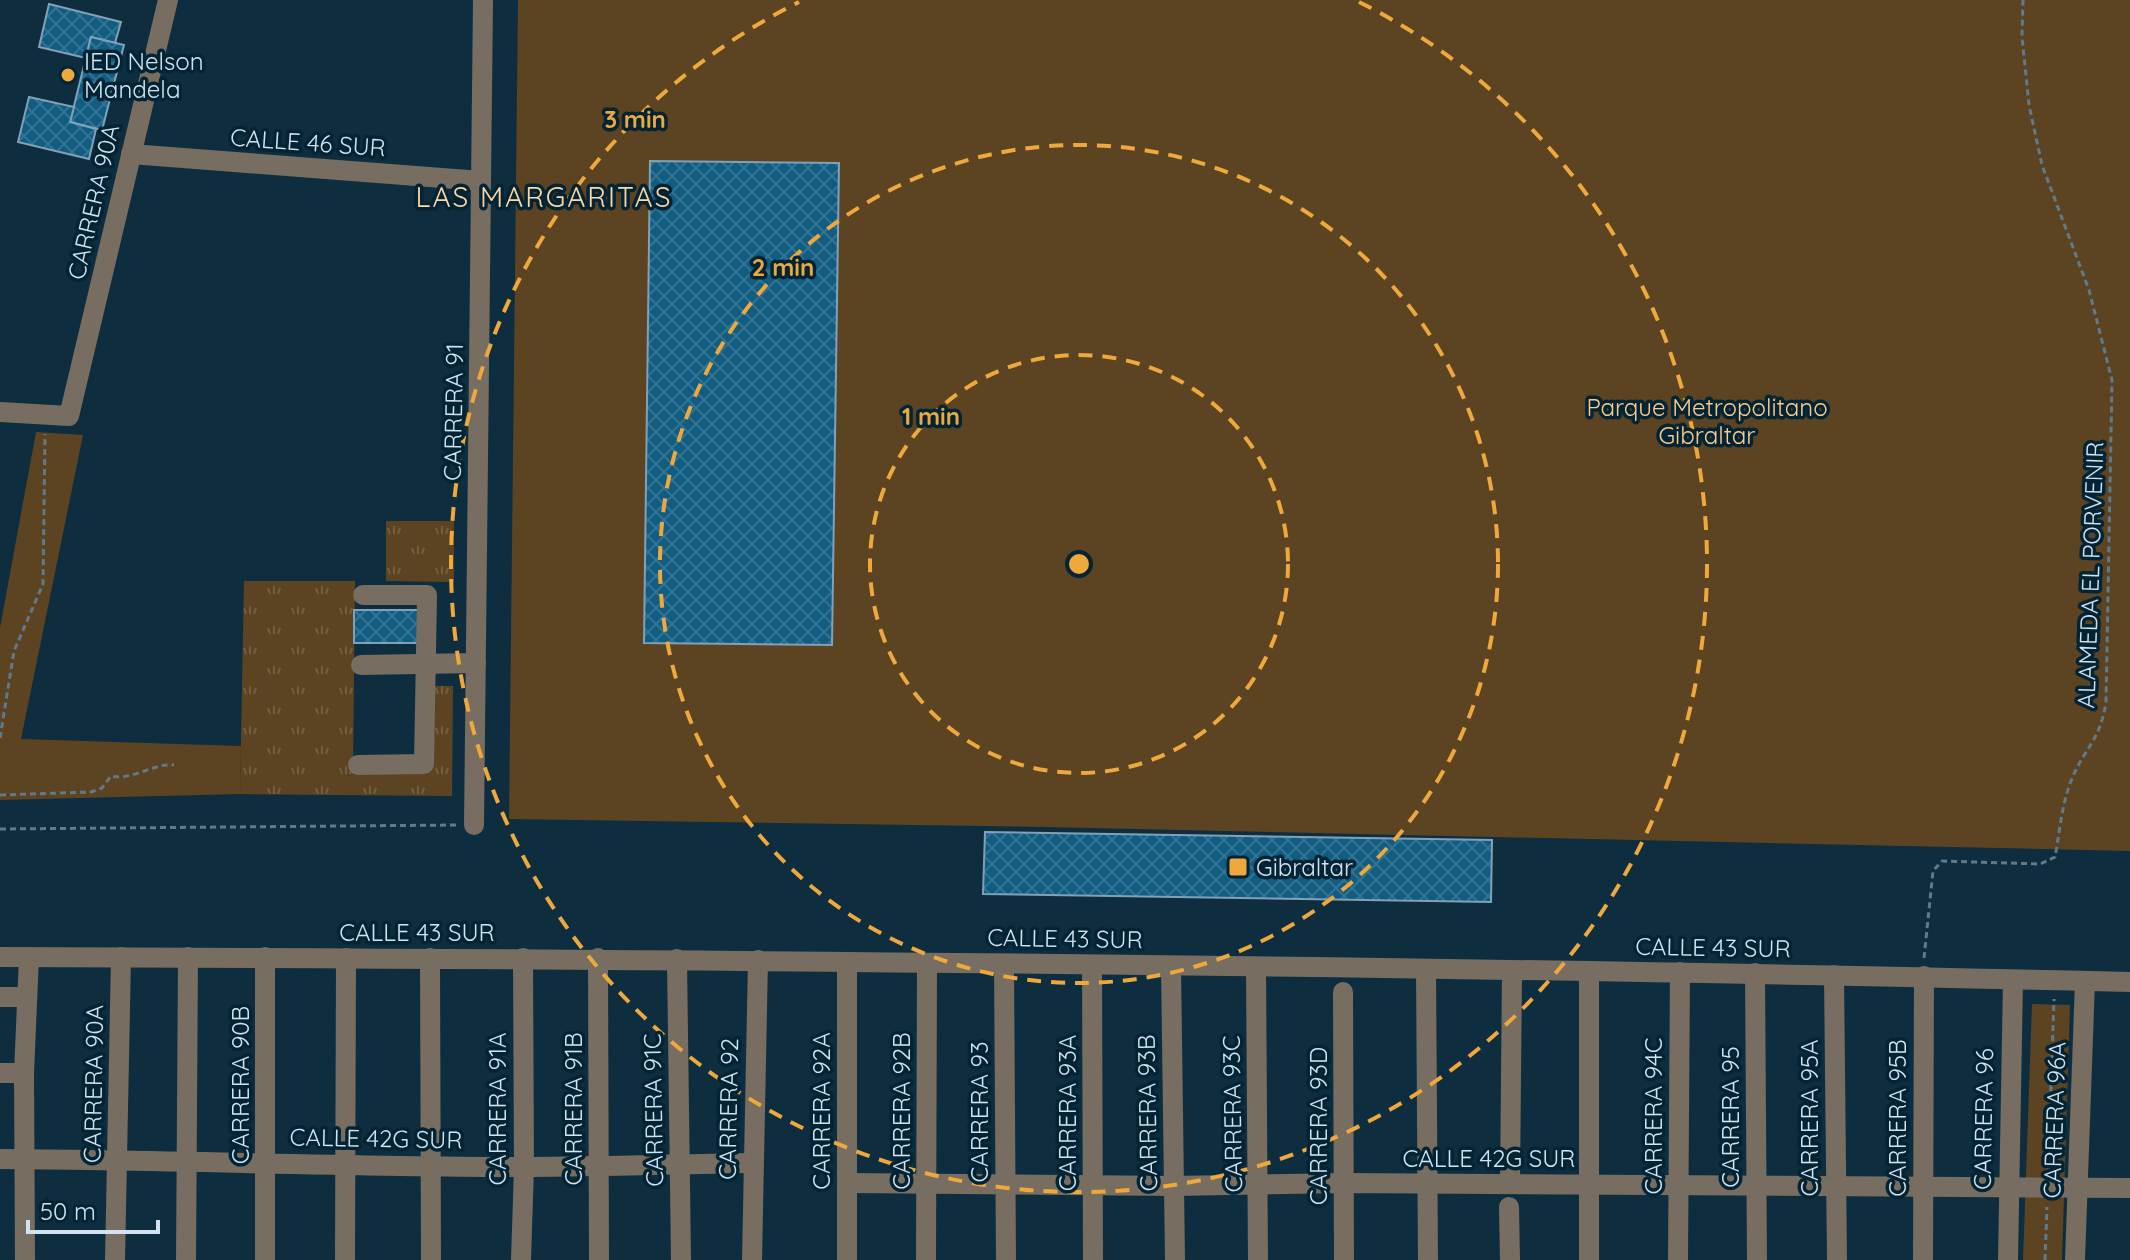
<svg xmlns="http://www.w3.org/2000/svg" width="2130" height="1260" viewBox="0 0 2130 1260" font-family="Quicksand,sans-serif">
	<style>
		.grass { fill: url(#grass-tufts) }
		.green { fill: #5c4423 }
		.building { fill: url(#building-cross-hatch); stroke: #80a1b7; stroke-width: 2 }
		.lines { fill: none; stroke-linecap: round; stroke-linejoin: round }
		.path { stroke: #617a89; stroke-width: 3; stroke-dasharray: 6 4; stroke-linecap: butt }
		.minor { stroke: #776d61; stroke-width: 20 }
		.ring { fill: none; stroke: #eea83c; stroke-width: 4; stroke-dasharray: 14 10 }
		.poi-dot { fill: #eea83c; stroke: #032434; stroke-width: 3 }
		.labels { text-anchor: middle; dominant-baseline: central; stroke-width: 7; stroke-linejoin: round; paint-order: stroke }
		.poi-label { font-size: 24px; fill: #d2e3ef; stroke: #032434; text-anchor: start }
		.street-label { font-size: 24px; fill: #d2e3ef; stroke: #032434 }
		.park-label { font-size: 24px; fill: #fbcb8c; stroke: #032434 }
		.quarter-label { font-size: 28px; letter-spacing: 2px; fill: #ffd7a3; stroke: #032434 }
		.centre { fill: #eea83c; stroke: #032434; stroke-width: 4 }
		.ring-label { font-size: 24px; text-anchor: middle; font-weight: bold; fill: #eea83c; stroke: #032434; stroke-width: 7; stroke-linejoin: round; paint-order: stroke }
	</style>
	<defs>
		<pattern id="grass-tufts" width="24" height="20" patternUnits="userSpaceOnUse" patternTransform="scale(2)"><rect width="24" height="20" fill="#5c4423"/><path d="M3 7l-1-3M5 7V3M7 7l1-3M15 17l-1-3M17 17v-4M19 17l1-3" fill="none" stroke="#725f43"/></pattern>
		<pattern id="building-cross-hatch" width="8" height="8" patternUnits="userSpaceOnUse" patternTransform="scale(2)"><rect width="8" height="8" fill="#115c81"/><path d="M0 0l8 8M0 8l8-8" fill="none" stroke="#337393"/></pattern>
	</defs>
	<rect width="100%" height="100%" fill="#0e2e3f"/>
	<g class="grass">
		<path d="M 386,521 L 454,521 L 454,582 L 386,581 Z"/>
		<path d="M 244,581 L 355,581 L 353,771 L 428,771 L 429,686 L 453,686 L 452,796 L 240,794 Z"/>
	</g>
	<g class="green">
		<path d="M 518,0 L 2130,0 L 2130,851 L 1046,827 L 509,819 Z"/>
		<path d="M 36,432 L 83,435 L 21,739 L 241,746 L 240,794 L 0,800 L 0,628 Z"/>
		<path d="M 2032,1004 L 2070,1005 L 2062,1260 L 2023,1260 Z"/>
	</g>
	<g class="building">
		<path d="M 49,4 L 121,22 L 115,43 L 91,37 L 86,58 L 39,47 Z"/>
		<path d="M 91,37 L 124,45 L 102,130 L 70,122 Z"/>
		<path d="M 29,97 L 74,107 L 70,122 L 96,129 L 89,159 L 18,142 Z"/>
		<path d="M 650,161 L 839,163 L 832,645 L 644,643 Z"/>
		<rect x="354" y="610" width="69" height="33"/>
		<path d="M 985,832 L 1492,840 L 1491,902 L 983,894 Z"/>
	</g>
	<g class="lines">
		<g class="path">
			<path d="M 0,738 L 14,651 L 43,584 L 45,434"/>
			<path d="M 0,795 L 91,792 L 102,788 L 111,776 C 132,781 153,763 174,765"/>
			<path d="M 0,829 L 456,825"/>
			<path d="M 1924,958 L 1933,871 L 1942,861 L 2040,864 L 2055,857 C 2060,830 2062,801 2073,776 C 2087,745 2100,740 2106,702 L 2112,380 L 2089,290 L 2042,165 L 2029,105 L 2022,37 L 2023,0"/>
			<path d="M 2048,1171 L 2054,999"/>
			<path d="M 2045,1260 L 2047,1207"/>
		</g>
		<g class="minor">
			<path d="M 131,154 L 481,181"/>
			<path d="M 0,412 L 69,416 L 168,0"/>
			<path d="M 361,665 L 476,663"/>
			<path d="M 358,765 L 424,764 L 427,595 L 363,595"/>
			<path d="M 474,825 L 483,0"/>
			<path d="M 0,957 C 710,959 1420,965 2130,982"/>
			<path d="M 430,958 L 431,1260"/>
			<path d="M 598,958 L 599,1260"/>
			<path d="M 677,959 L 681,1260"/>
			<path d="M 1004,964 L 1006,1260"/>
			<path d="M 1092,965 L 1093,1260"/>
			<path d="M 1171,966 L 1175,1260"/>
			<path d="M 1256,968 L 1258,1260"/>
			<path d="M 1426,969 L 1428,1260"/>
			<path d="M 1589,973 L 1589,1260"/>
			<path d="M 1755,973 L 1757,1260"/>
			<path d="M 1834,975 L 1837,1260"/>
			<path d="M 1343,992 L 1344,1260"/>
			<path d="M 0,997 L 27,997"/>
			<path d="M 0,1073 L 24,1073"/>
			<path d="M 0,1159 C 176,1160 352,1167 528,1167 C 602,1167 677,1164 752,1163"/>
			<path d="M 847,1183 L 1174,1186 L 1345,1183 L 2130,1188"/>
			<path d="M 1510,1183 L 1512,971"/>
			<path d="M 1509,1207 L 1510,1260"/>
			<path d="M 25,1260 L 24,1073 L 29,957"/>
			<path d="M 115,1260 L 121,957"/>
			<path d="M 186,1260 L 188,957"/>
			<path d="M 265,1260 L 265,957"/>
			<path d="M 345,1260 L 346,958"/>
			<path d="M 521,1260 L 524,1167 L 523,958"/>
			<path d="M 752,1260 L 758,960"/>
			<path d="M 847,1260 L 847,962"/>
			<path d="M 926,1260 L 927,963"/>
			<path d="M 1678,1260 L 1680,972"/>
			<path d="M 1923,1260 L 1924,976"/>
			<path d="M 2008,1260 L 2013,980"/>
			<path d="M 2075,1260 L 2085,981"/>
		</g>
	</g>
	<g class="ring">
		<circle cx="1079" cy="564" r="209"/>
		<circle cx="1079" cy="564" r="419"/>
		<path d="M1359 2A628 628 0 1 1 799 2"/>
	</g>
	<g class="poi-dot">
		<circle cx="68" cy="75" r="8"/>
		<rect x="1228" y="857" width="20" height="20" rx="4"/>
	</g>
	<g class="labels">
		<g class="poi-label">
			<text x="84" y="61">IED Nelson<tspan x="84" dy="28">Mandela</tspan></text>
			<text x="1256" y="867">Gibraltar</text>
		</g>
		<g class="street-label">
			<text transform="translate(308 142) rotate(4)">CALLE 46 SUR</text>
			<text transform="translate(93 202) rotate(-77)">CARRERA 90A</text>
			<text transform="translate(453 412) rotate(-89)">CARRERA 91</text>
			<text transform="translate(2090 575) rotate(-88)">ALAMEDA EL PORVENIR</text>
			<text x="417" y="932">CALLE 43 SUR</text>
			<text transform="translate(1065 938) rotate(1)">CALLE 43 SUR</text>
			<text transform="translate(1713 947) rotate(1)">CALLE 43 SUR</text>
			<text transform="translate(93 1084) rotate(-89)">CARRERA 90A</text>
			<text transform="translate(240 1085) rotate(-90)">CARRERA 90B</text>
			<text transform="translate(497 1109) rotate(-90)">CARRERA 91A</text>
			<text transform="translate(573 1109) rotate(-90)">CARRERA 91B</text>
			<text transform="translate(728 1109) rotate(-89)">CARRERA 92</text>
			<text transform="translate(653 1110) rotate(-91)">CARRERA 91C</text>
			<text transform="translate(821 1111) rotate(-90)">CARRERA 92A</text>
			<text transform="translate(901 1111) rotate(-90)">CARRERA 92B</text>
			<text transform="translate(979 1112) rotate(-90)">CARRERA 93</text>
			<text transform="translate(1067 1113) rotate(-90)">CARRERA 93A</text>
			<text transform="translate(1147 1113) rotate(-91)">CARRERA 93B</text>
			<text transform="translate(1232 1114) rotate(-91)">CARRERA 93C</text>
			<text transform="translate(1653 1116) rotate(-90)">CARRERA 94C</text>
			<text transform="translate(1730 1117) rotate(-90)">CARRERA 95</text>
			<text transform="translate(1809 1118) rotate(-90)">CARRERA 95A</text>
			<text transform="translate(1897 1118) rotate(-90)">CARRERA 95B</text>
			<text transform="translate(1983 1119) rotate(-89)">CARRERA 96</text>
			<text transform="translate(2054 1120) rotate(-88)">CARRERA 96A</text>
			<text transform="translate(1318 1126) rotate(-90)">CARRERA 93D</text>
			<text transform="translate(376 1138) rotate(1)">CALLE 42G SUR</text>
			<text x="1489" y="1158">CALLE 42G SUR</text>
		</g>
		<g class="park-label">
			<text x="1707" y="407">Parque Metropolitano<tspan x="1707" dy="28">Gibraltar</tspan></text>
		</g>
		<g class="quarter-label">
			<text x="544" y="196">LAS MARGARITAS</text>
		</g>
	</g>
	<circle cx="1079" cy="564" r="12" class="centre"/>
	<g class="ring-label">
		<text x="635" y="128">3 min</text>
		<text x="783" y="276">2 min</text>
		<text x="931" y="425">1 min</text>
	</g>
	<path d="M28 1220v12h130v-12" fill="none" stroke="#d2e3ef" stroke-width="4"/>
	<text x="40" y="1220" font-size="24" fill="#d2e3ef" stroke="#032434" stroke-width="6" paint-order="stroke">50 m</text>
</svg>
